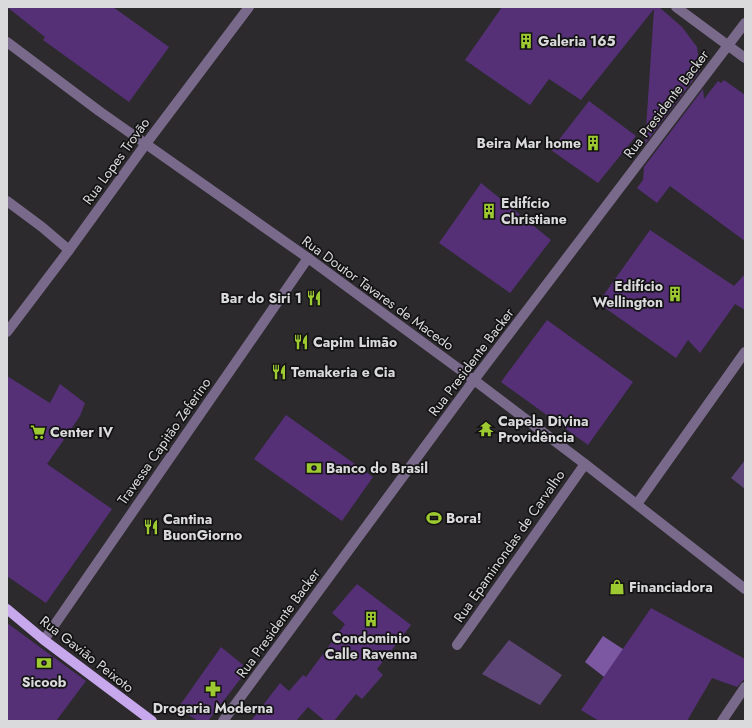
<svg xmlns="http://www.w3.org/2000/svg" width="752" height="728" viewBox="0 0 752 728" font-family="Jost,sans-serif">
	<style>
		.green { fill: #5c4477 }
		.water { fill: #7c57a2 }
		.building { fill: #553077 }
		.lines { fill: none; stroke-linecap: round; stroke-linejoin: round }
		.minor { stroke: #796a8b; stroke-width: 10 }
		.major { stroke: #c8a8ed; stroke-width: 10 }
		.labels { text-anchor: middle; dominant-baseline: central; stroke-width: 3.5; stroke-linejoin: round; paint-order: stroke }
		.poi-label { font-size: 14px; font-weight: bold; fill: #dad9db; stroke: #141314; text-anchor: start }
		.street-label { font-size: 14px; fill: #dad9db; stroke: #141314 }
	</style>
	<rect width="100%" height="100%" fill="#2c2a2d"/>
	<g class="green">
		<path d="M 745,460 L 745,489 L 731,478 Z"/>
		<path d="M 509,640 L 562,675 L 540,705 L 482,674 Z"/>
	</g>
	<path class="water" d="M 603,636 L 626,651 L 608,680 L 585,662 Z"/>
	<g class="building">
		<path d="M 7,7 L 113,7 L 169,47 L 129,102 L 43,40 L 45,37 Z"/>
		<path d="M 502,7 L 659,7 L 682,27 L 697,47 L 700,71 L 645,144 L 654,9 L 581,100 L 549,79 L 530,105 L 465,60 Z"/>
		<path d="M 724,80 L 745,95 L 745,241 L 670,186 L 657,203 L 637,188 L 643,180 L 644,167 L 703,89 L 704,99 L 718,81 L 721,83 Z"/>
		<path d="M 589,101 L 636,136 L 598,183 L 551,150 Z"/>
		<path d="M 481,183 L 551,240 L 510,293 L 439,243 Z"/>
		<path d="M 650,230 L 734,286 L 745,274 L 745,310 L 735,304 L 700,353 L 688,340 L 676,358 L 598,303 Z"/>
		<path d="M 547,320 L 633,382 L 588,445 L 501,382 Z"/>
		<path d="M 7,376 L 50,403 L 60,384 L 85,403 L 80,416 L 47,464 L 112,509 L 46,603 L 7,576 Z"/>
		<path d="M 286,415 L 373,477 L 342,521 L 254,459 Z"/>
		<path d="M 357,584 L 411,625 L 377,669 L 383,675 L 362,699 L 356,694 L 334,721 L 325,721 L 308,707 L 296,721 L 251,721 L 280,683 L 289,691 L 303,675 L 306,677 L 345,624 L 332,613 Z"/>
		<path d="M 651,608 L 745,659 L 745,678 L 737,687 L 712,678 L 687,721 L 599,721 L 581,710 Z"/>
		<path d="M 7,623 L 86,681 L 56,721 L 7,721 Z"/>
		<path d="M 221,647 L 248,669 L 208,721 L 198,721 L 178,708 Z"/>
	</g>
	<g class="lines">
		<g class="minor">
			<path d="M 676,7 L 745,58"/>
			<path d="M 7,42 L 99,111 L 308,258 L 474,380 L 585,464 L 745,589"/>
			<path d="M 7,201 L 42,227 L 69,250"/>
			<path d="M 7,332 L 69,250 L 145,145 L 249,7"/>
			<path d="M 637,504 L 745,352"/>
			<path d="M 44,640 L 308,258"/>
			<path d="M 457,645 L 585,464"/>
			<path d="M 223,721 L 474,380 L 745,23"/>
			<path d="M 722,721 L 745,687"/>
		</g>
		<path class="major" d="M 7,609 L 44,640 L 152,721"/>
	</g>
	<defs>
		<g id="building-bare" transform="scale(1.2)"><path d="M-4-6H4V6H1V3H-1V6H-4ZM-2.5-4.3h1.7v1.8h-1.7ZM.8-4.3h1.7v1.8H.8ZM-2.5-1h1.7V.8h-1.7ZM.8-1h1.7V.8H.8Z" fill="#9dca31" stroke="#141314" stroke-width="2.5" paint-order="stroke"/></g>
		<g id="restaurant-bare" transform="scale(1.2)"><path d="M-5-6h1v4h1v-4h1v4h1v-4h1v5L-1.5 .5V6h-2V.5L-5-1ZM5-6V6H3V1.5H1.5Q1.5-4 5-6Z" fill="#9dca31" stroke="#141314" stroke-width="2.5" paint-order="stroke"/></g>
		<g id="temple-bare" transform="scale(1.2)"><path d="M0-6L5-2H3V0L6.5 2.5H4V6H1.5V3h-3V6H-4V2.5H-6.5L-3 0V-2H-5Z" fill="#9dca31" stroke="#141314" stroke-width="2.5" paint-order="stroke"/></g>
		<g id="supermarket-bare" transform="scale(1.2)"><path d="M-6-5.5h2.5l.6 2H6L4.5 2H-2.5L-4.4-4H-6ZM-1.5 3.2a1.3 1.3 0 1 0 .1 0ZM3 3.2a1.3 1.3 0 1 0 .1 0Z" fill="#9dca31" stroke="#141314" stroke-width="2.5" paint-order="stroke"/></g>
		<g id="bank-bare" transform="scale(1.2)"><path d="M-6-4H6V4H-6ZM0-2.3a2.3 2.3 0 1 0 0 4.6a2.3 2.3 0 1 0 0-4.6Z" fill="#9dca31" stroke="#141314" stroke-width="2.5" paint-order="stroke"/></g>
		<g id="stadium-bare" transform="scale(1.2)"><path d="M0-5a6.5 5 0 1 0 0 10a6.5 5 0 1 0 0-10ZM-3.5-1.8h7v3.6h-7Z" fill="#9dca31" stroke="#141314" stroke-width="2.5" paint-order="stroke"/></g>
		<g id="shop-bare" transform="scale(1.2)"><path d="M-5-2.5h2.3a2.7 3.5 0 0 1 5.4 0H5L5.5 6h-11ZM-1.5-2.5h3a1.5 2.3 0 0 0-3 0Z" fill="#9dca31" stroke="#141314" stroke-width="2.5" paint-order="stroke"/></g>
		<g id="pharmacy-bare" transform="scale(1.2)"><path d="M-2-6h4v4h4v4h-4v4h-4v-4h-4v-4h4Z" fill="#9dca31" stroke="#141314" stroke-width="2.5" paint-order="stroke"/></g>
	</defs>
	<g fill-rule="evenodd">
		<use href="#building-bare" x="526" y="41"/>
		<use href="#building-bare" x="593" y="143"/>
		<use href="#building-bare" x="489" y="211"/>
		<use href="#building-bare" x="675" y="294"/>
		<use href="#restaurant-bare" x="314" y="298"/>
		<use href="#restaurant-bare" x="301" y="342"/>
		<use href="#restaurant-bare" x="279" y="372"/>
		<use href="#temple-bare" x="486" y="429"/>
		<use href="#supermarket-bare" x="38" y="432"/>
		<use href="#bank-bare" x="314" y="468"/>
		<use href="#stadium-bare" x="434" y="518"/>
		<use href="#restaurant-bare" x="151" y="527"/>
		<use href="#shop-bare" x="617" y="587"/>
		<use href="#building-bare" x="371" y="619"/>
		<use href="#bank-bare" x="44" y="663"/>
		<use href="#pharmacy-bare" x="213" y="689"/>
	</g>
	<g class="labels">
		<g class="poi-label">
			<text x="538" y="41">Galeria 165</text>
			<text x="581" y="143" text-anchor="end">Beira Mar home</text>
			<text x="501" y="203">Edifício<tspan x="501" dy="16">Christiane</tspan></text>
			<text x="663" y="286" text-anchor="end">Edifício<tspan x="663" dy="16">Wellington</tspan></text>
			<text x="302" y="298" text-anchor="end">Bar do Siri 1</text>
			<text x="313" y="342">Capim Limão</text>
			<text x="291" y="372">Temakeria e Cia</text>
			<text x="498" y="421">Capela Divina<tspan x="498" dy="16">Providência</tspan></text>
			<text x="50" y="432">Center IV</text>
			<text x="326" y="468">Banco do Brasil</text>
			<text x="446" y="518">Bora!</text>
			<text x="163" y="519">Cantina<tspan x="163" dy="16">BuonGiorno</tspan></text>
			<text x="629" y="587">Financiadora</text>
			<text x="371" y="638" text-anchor="middle">Condominio<tspan x="371" dy="16">Calle Ravenna</tspan></text>
			<text x="44" y="682" text-anchor="middle">Sicoob</text>
			<text x="213" y="708" text-anchor="middle">Drogaria Moderna</text>
		</g>
		<g class="street-label">
			<text transform="translate(666 104) rotate(-53)">Rua Presidente Backer</text>
			<text transform="translate(116 161) rotate(-54)">Rua Lopes Trovão</text>
			<text transform="translate(378 293) rotate(36)">Rua Doutor Tavares de Macedo</text>
			<text transform="translate(471 362) rotate(-53)">Rua Presidente Backer</text>
			<text transform="translate(164 441) rotate(-55)">Travessa Capitão Zeferino</text>
			<text transform="translate(509 546) rotate(-55)">Rua Epaminondas de Carvalho</text>
			<text transform="translate(278 623) rotate(-54)">Rua Presidente Backer</text>
			<text transform="translate(87 654) rotate(38)">Rua Gavião Peixoto</text>
		</g>
	</g>
	<rect width="752" height="728" fill="none" stroke="#dad9db" stroke-width="16"/>
</svg>
